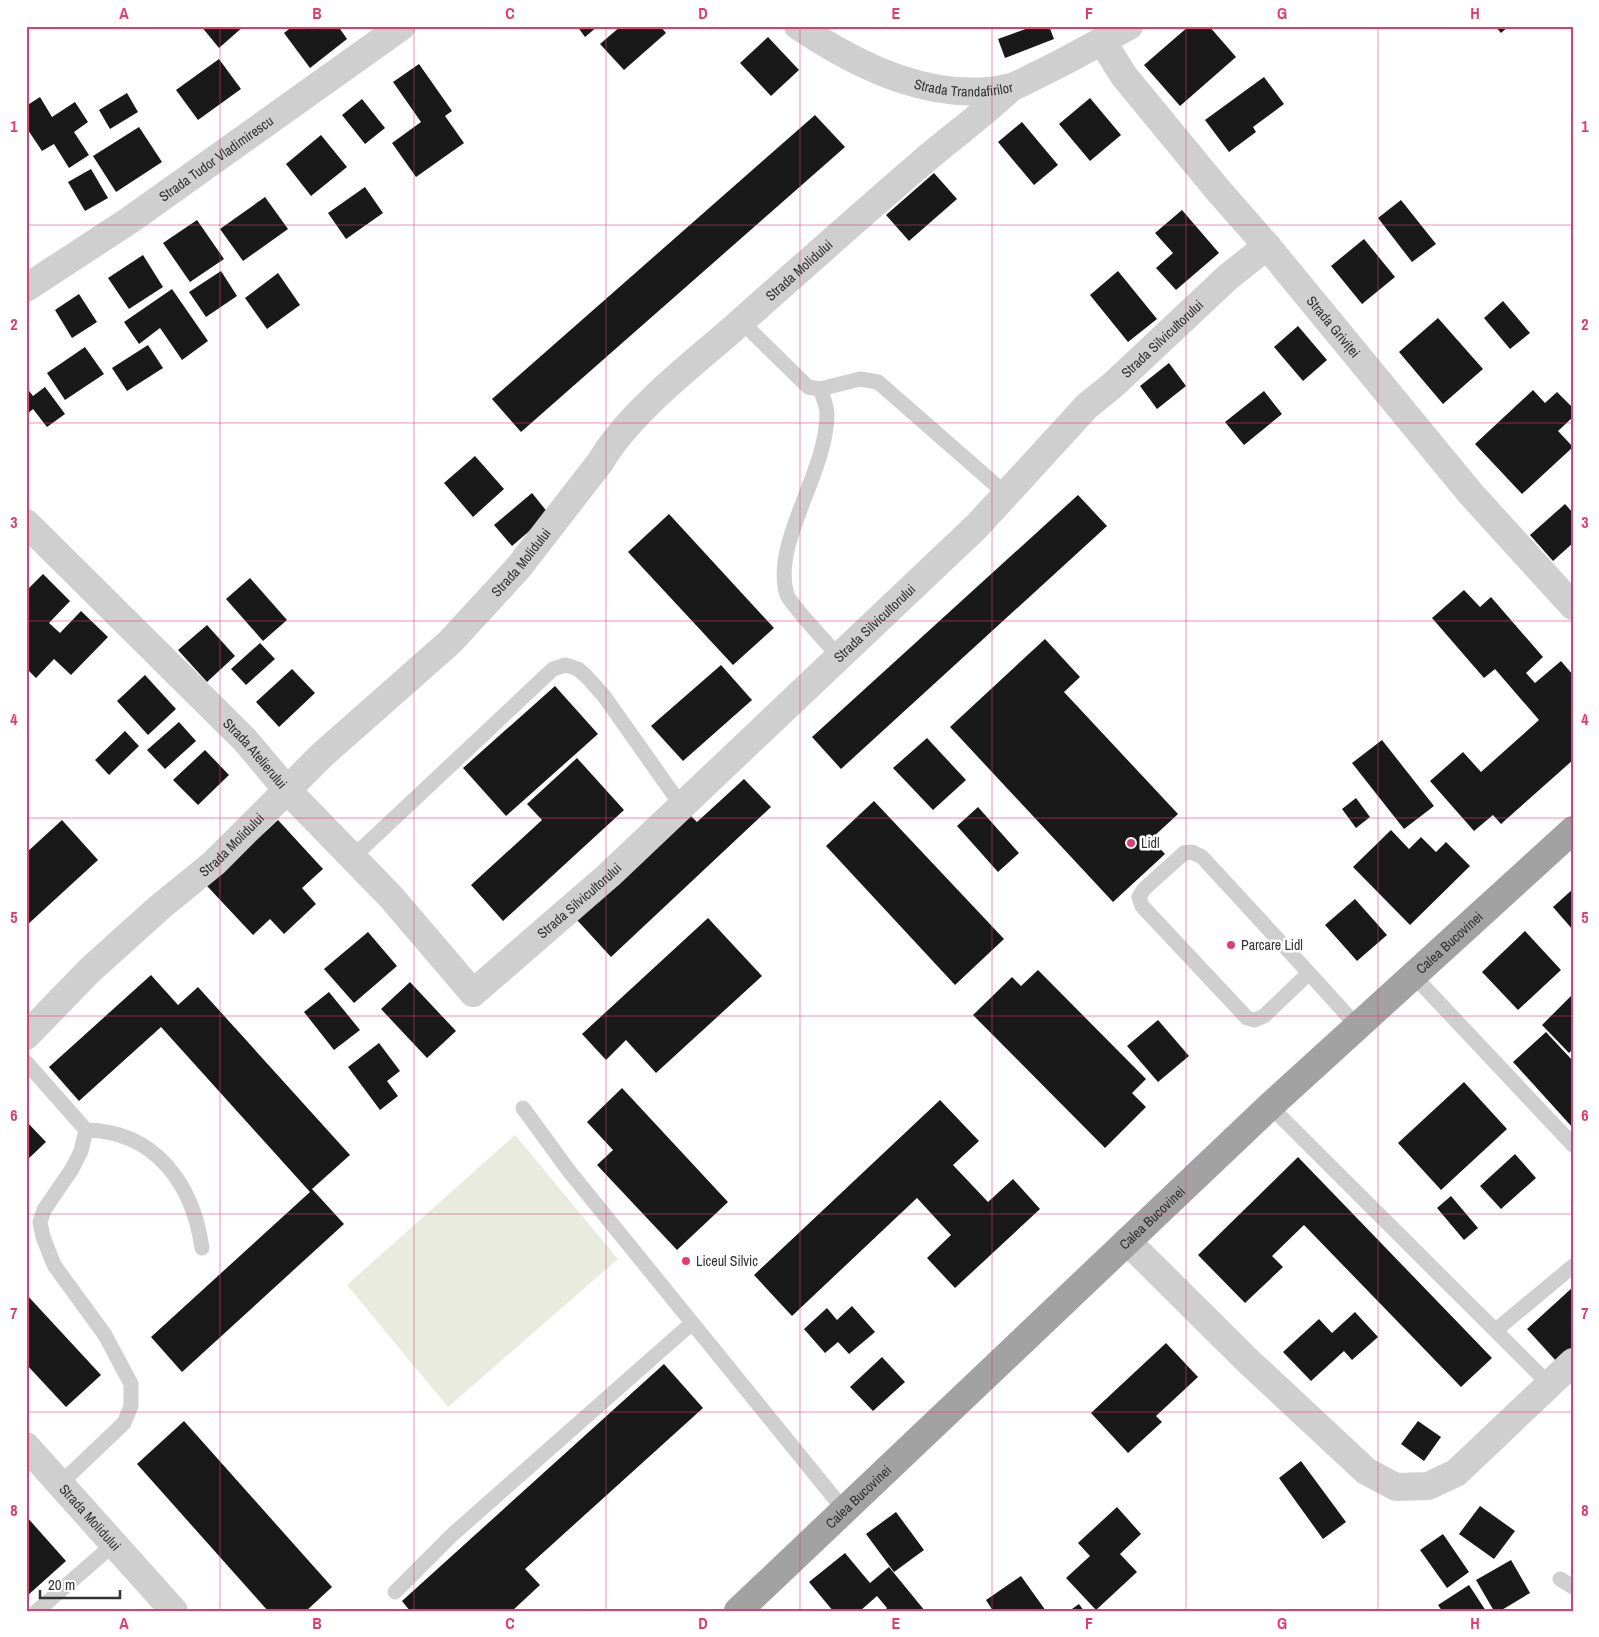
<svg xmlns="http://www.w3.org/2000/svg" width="1599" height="1637" viewBox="0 0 1599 1637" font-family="'Archivo Narrow',sans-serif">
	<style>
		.green { fill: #e8ebde }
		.building { fill: #191919 }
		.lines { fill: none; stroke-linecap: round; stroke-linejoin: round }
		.service { stroke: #cfcfcf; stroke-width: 15 }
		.minor { stroke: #cfcfcf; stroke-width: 28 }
		.trunk { stroke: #a2a2a2; stroke-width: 28 }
		.grid { fill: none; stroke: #e03d6f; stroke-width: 1; stroke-opacity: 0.55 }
		.poi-dot { fill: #e03d6f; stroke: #fff; stroke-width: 2 }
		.labels { text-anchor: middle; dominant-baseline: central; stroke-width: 5; stroke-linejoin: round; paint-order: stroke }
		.street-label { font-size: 14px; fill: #323232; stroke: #fff }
		.poi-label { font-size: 14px; fill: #323232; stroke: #fff; text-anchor: start }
		.neatline { fill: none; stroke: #e03d6f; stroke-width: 2 }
		.grid-label { font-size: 16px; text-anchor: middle; font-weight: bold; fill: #e03d6f }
	</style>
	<rect width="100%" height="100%" fill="#fff"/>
	<path class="green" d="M 515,1135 L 618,1259 L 448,1407 L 347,1285 Z"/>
	<g class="building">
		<path d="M 201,26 L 244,26 L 219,48 Z"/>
		<path d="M 293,26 L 338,26 L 347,39 L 310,68 L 284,33 Z"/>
		<path d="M 577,26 L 598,26 L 585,37 Z"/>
		<path d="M 621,26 L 660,26 L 666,33 L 624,70 L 600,44 Z"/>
		<path d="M 1034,26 L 1049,26 L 1054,39 L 1005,58 L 998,39 Z"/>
		<path d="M 1189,26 L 1209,26 L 1236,57 L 1180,106 L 1144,65 Z"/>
		<path d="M 1495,26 L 1509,26 L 1501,33 Z"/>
		<path d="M 768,37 L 799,70 L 771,96 L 740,63 Z"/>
		<path d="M 219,59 L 241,89 L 198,120 L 176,90 Z"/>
		<path d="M 419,64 L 452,111 L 445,116 L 464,143 L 416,177 L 392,143 L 421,122 L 393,82 Z"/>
		<path d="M 1264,77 L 1284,104 L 1253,127 L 1256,132 L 1229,152 L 1205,120 Z"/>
		<path d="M 127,93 L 138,112 L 110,129 L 99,110 Z"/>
		<path d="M 40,97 L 52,117 L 75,102 L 88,122 L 74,132 L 89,155 L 69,168 L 54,144 L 42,151 L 26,127 L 26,106 Z"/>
		<path d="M 1090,98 L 1121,135 L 1090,161 L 1059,124 Z"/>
		<path d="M 362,99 L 385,128 L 365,144 L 342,115 Z"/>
		<path d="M 815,115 L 845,147 L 521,432 L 492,399 Z"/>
		<path d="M 1022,122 L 1058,165 L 1034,185 L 998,142 Z"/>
		<path d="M 139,127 L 162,162 L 116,192 L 93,156 Z"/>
		<path d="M 321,135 L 347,167 L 311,196 L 286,164 Z"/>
		<path d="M 91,169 L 108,198 L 85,211 L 68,182 Z"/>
		<path d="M 934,173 L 957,199 L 909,241 L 886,215 Z"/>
		<path d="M 365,187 L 383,213 L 346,239 L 328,213 Z"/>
		<path d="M 265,197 L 288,229 L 243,261 L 220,229 Z"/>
		<path d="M 1401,200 L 1436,244 L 1412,262 L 1378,218 Z"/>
		<path d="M 1182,210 L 1219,253 L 1176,290 L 1156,268 L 1173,253 L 1155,233 Z"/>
		<path d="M 197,220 L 224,259 L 190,282 L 163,243 Z"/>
		<path d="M 1364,239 L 1395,277 L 1362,304 L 1331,266 Z"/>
		<path d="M 143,255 L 163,287 L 129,309 L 108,278 Z"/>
		<path d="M 221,271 L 237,296 L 206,317 L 189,292 Z"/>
		<path d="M 1118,271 L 1157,319 L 1128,342 L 1090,295 Z"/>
		<path d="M 278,273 L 300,305 L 267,329 L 245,298 Z"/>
		<path d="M 172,289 L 208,341 L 182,360 L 160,328 L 139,344 L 124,322 Z"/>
		<path d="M 79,294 L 97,322 L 72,338 L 55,310 Z"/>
		<path d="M 1503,301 L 1530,333 L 1510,349 L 1484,318 Z"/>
		<path d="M 1438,318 L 1483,369 L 1443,404 L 1399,352 Z"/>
		<path d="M 1298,326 L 1327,360 L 1303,381 L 1274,347 Z"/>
		<path d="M 148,345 L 163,368 L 127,391 L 112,368 Z"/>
		<path d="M 85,347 L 104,374 L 65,400 L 47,373 Z"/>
		<path d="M 1169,363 L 1186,386 L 1157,409 L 1140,386 Z"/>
		<path d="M 26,387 L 33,396 L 45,387 L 65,414 L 47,427 L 33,409 L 26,415 Z"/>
		<path d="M 1533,390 L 1545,403 L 1557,392 L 1573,408 L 1573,417 L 1558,431 L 1573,447 L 1522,494 L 1475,444 Z"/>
		<path d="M 1264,391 L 1282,414 L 1244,445 L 1225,422 Z"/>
		<path d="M 475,456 L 504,489 L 473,517 L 444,483 Z"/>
		<path d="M 532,493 L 549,514 L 512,546 L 494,525 Z"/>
		<path d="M 1078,495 L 1107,526 L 841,769 L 812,737 Z"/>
		<path d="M 1565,504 L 1573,513 L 1573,543 L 1553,561 L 1530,535 Z"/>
		<path d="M 669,514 L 774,628 L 733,665 L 628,552 Z"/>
		<path d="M 43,574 L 70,601 L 49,623 L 60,633 L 81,611 L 108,637 L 71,675 L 54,659 L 36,678 L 26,668 L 26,591 Z"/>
		<path d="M 250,578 L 287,620 L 263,641 L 226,599 Z"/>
		<path d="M 1464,590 L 1480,607 L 1491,597 L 1543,657 L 1526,673 L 1535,683 L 1561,661 L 1573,675 L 1573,760 L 1501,824 L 1493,815 L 1474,831 L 1430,781 L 1463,752 L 1481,772 L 1539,720 L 1495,669 L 1484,678 L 1432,618 Z"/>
		<path d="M 207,625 L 235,656 L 207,682 L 178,650 Z"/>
		<path d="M 1045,639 L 1080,677 L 1064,692 L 1178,814 L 1151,839 L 1165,854 L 1113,902 L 950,727 Z"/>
		<path d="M 260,643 L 275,659 L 246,685 L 231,669 Z"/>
		<path d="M 721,665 L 752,700 L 683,761 L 651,726 Z"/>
		<path d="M 292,669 L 315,693 L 279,727 L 256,702 Z"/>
		<path d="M 145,675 L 176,709 L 148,735 L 117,701 Z"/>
		<path d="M 555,686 L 598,734 L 506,816 L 463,768 Z"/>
		<path d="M 179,722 L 196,741 L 165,769 L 147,750 Z"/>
		<path d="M 125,731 L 139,746 L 109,775 L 95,760 Z"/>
		<path d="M 927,738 L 966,780 L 933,810 L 893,768 Z"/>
		<path d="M 1382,740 L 1434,806 L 1404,829 L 1352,763 Z"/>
		<path d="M 205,750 L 229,775 L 198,805 L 173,780 Z"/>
		<path d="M 577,758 L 624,810 L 503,921 L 471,885 L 542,820 L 527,804 Z"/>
		<path d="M 744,779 L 771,807 L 611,957 L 577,920 L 690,815 L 697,822 Z"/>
		<path d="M 1356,798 L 1370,817 L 1356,828 L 1342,809 Z"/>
		<path d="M 874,801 L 1004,939 L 955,985 L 826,846 Z"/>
		<path d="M 978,807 L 1019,853 L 998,872 L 957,826 Z"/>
		<path d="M 62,820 L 98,860 L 26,926 L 26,853 Z"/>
		<path d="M 278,820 L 323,869 L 302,888 L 316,904 L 284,934 L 270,919 L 253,935 L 207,886 Z"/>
		<path d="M 1391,830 L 1409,849 L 1421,837 L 1436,852 L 1446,842 L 1470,866 L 1410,925 L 1353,867 Z"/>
		<path d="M 1573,889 L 1573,930 L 1553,907 Z"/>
		<path d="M 1355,899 L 1387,935 L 1357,961 L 1325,925 Z"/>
		<path d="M 708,918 L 762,976 L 656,1073 L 626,1040 L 606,1060 L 582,1034 Z"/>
		<path d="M 1525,931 L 1561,970 L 1518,1010 L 1482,972 Z"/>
		<path d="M 368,932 L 397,966 L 354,1003 L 324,969 Z"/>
		<path d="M 1038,970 L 1146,1079 L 1132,1093 L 1146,1107 L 1105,1148 L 973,1015 L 1012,977 L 1021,986 Z"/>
		<path d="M 151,975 L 178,1005 L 198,987 L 350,1155 L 312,1189 L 344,1224 L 182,1372 L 151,1337 L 310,1192 L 161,1027 L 79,1101 L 49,1067 Z"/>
		<path d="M 410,982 L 456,1031 L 427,1058 L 381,1009 Z"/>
		<path d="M 329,992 L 360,1030 L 334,1050 L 304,1012 Z"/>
		<path d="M 1573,994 L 1573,1049 L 1569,1053 L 1542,1025 Z"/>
		<path d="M 1158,1020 L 1189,1056 L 1158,1082 L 1127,1046 Z"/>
		<path d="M 1546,1032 L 1573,1061 L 1573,1128 L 1513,1062 Z"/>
		<path d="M 379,1043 L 400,1071 L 387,1081 L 398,1096 L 380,1110 L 348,1067 Z"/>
		<path d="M 1464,1082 L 1507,1129 L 1441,1190 L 1398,1143 Z"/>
		<path d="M 622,1088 L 728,1202 L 677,1250 L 597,1165 L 613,1150 L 587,1122 Z"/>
		<path d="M 940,1100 L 979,1141 L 953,1165 L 988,1202 L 1013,1179 L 1040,1209 L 955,1288 L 927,1258 L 951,1235 L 917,1198 L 792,1316 L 754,1275 Z"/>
		<path d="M 26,1121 L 46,1142 L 26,1161 Z"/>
		<path d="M 1515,1154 L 1536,1178 L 1501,1209 L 1480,1186 Z"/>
		<path d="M 1298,1157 L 1492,1358 L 1461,1387 L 1304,1225 L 1272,1256 L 1283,1267 L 1245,1303 L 1198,1255 Z"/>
		<path d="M 1451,1196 L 1478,1228 L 1464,1240 L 1437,1208 Z"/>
		<path d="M 1573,1287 L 1573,1348 L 1557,1362 L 1527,1329 Z"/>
		<path d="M 26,1294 L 101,1375 L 66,1407 L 26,1364 Z"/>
		<path d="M 852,1306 L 875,1332 L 849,1354 L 838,1342 L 825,1353 L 804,1329 L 827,1308 L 837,1320 Z"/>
		<path d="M 1355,1312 L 1378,1337 L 1352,1360 L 1344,1351 L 1311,1381 L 1283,1352 L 1319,1319 L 1332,1333 Z"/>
		<path d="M 1166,1343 L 1198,1377 L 1156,1416 L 1162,1422 L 1128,1453 L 1091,1413 Z"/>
		<path d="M 882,1357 L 905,1382 L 873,1411 L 850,1387 Z"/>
		<path d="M 664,1364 L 703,1408 L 525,1569 L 540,1585 L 512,1611 L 491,1609 L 489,1611 L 410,1611 L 402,1601 Z"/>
		<path d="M 184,1421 L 332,1587 L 306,1611 L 268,1611 L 137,1464 Z"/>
		<path d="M 1418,1421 L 1441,1437 L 1424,1461 L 1401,1444 Z"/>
		<path d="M 1301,1461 L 1346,1522 L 1323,1539 L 1279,1478 Z"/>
		<path d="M 1480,1506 L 1515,1531 L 1494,1559 L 1459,1534 Z"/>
		<path d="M 1117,1507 L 1141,1534 L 1120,1554 L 1137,1572 L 1096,1610 L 1066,1578 L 1090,1556 L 1078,1543 Z"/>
		<path d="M 896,1512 L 924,1550 L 894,1572 L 866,1534 Z"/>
		<path d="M 26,1516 L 66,1561 L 27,1596 L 26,1594 Z"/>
		<path d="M 1443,1534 L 1469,1572 L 1447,1588 L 1420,1550 Z"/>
		<path d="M 845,1553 L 870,1583 L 889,1567 L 925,1611 L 884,1611 L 887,1608 L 877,1596 L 860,1611 L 833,1611 L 809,1582 Z"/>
		<path d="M 1511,1560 L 1530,1593 L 1500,1611 L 1494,1611 L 1476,1580 Z"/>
		<path d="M 1021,1576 L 1046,1611 L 993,1611 L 986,1600 Z"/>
		<path d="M 1469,1585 L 1486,1611 L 1442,1611 L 1438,1605 Z"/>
		<path d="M 1079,1604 L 1084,1611 L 1069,1611 Z"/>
	</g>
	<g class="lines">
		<g class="service">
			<path d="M 741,321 L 808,387 L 820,389 L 860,379 L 878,382 L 1006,494"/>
			<path d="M 820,389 C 823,397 827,406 827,414 C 827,473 771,543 787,595 C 791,605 829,645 839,657"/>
			<path d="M 353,857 L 553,669 L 566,665 L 578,669 L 586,676 L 604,696 L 681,805"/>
			<path d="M 1309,973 L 1202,857 L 1192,852 L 1184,853 L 1144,889 L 1139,897 L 1142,906 L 1247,1018 L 1255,1020 L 1264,1016 L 1309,973 L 1357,1026"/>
			<path d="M 1413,975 L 1573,1145"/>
			<path d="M 26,1062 L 86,1130 L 81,1151 L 72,1169 L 44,1210 L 40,1222 L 43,1237 L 54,1265 L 105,1335 L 131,1384 L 131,1406 L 124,1423 L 61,1483"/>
			<path d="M 1270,1106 L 1549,1384"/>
			<path d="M 523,1108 L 569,1171 L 844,1510"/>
			<path d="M 86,1130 C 156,1131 193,1185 202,1248"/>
			<path d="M 1496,1330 L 1573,1266"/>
			<path d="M 1560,1579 L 1573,1587"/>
			<path d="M 395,1592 L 452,1535 L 692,1323"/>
			<path d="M 37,1611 L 114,1544"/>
		</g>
		<g class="minor">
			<path id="s1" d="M 798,26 C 859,67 936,105 1011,87 C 1019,85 1027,80 1035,76 C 1067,61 1098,43 1129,26"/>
			<path id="s2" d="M 1102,41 L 1124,76 L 1217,189 L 1267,246 L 1471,494 L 1573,606"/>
			<path id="s3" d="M 26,288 L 130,220 L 402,26"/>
			<path id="s4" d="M 26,523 L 245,740 L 288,791 L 391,897 L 473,993 L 609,875 L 977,526 L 1087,406 L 1113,385 L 1228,277 L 1267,246"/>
			<path id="s5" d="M 26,1036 L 90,970 L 160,907 L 214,863 L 322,755 L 450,642 L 519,567 L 601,461 C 627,416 686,369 726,335 C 790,278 854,221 919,165 C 950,138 983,115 1012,87"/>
			<path d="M 1127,1241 L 1248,1361 L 1366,1471 L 1396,1487 L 1428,1486 L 1456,1473 L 1573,1362"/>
			<path id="s6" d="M 26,1446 L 174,1611"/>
		</g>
		<path class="trunk" id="s7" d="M 738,1611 L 1270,1106 L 1573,830"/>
	</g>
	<path class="grid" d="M 220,26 L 220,1611M 414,26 L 414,1611M 606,26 L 606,1611M 800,26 L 800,1611M 992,26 L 992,1611M 1186,26 L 1186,1611M 1378,26 L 1378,1611M 26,225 L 1573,225M 26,423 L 1573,423M 26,621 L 1573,621M 26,818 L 1573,818M 26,1016 L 1573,1016M 26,1214 L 1573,1214M 26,1412 L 1573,1412"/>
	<g class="poi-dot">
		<circle cx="1131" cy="843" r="5"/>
		<circle cx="1231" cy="945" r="5"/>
		<circle cx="686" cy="1261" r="5"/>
	</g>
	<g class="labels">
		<g class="street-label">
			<text stroke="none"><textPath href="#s1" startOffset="180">Strada Trandafirilor</textPath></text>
			<text stroke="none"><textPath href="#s3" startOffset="230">Strada Tudor Vladimirescu</textPath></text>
			<text stroke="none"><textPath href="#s5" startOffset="1091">Strada Molidului</textPath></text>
			<text stroke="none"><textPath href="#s2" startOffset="368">Strada Griviței</textPath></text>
			<text stroke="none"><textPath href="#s4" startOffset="1600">Strada Silvicultorului</textPath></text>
			<text stroke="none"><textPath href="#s5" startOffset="686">Strada Molidului</textPath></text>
			<text stroke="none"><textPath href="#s4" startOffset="1195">Strada Silvicultorului</textPath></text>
			<text stroke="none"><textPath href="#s4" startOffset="325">Strada Atelierului</textPath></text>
			<text stroke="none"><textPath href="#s5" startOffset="281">Strada Molidului</textPath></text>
			<text stroke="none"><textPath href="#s4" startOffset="790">Strada Silvicultorului</textPath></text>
			<text stroke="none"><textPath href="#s7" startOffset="976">Calea Bucovinei</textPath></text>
			<text stroke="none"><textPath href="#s7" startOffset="571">Calea Bucovinei</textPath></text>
			<text stroke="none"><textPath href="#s7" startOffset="166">Calea Bucovinei</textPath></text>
			<text stroke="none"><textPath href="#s6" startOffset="96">Strada Molidului</textPath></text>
		</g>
		<g class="poi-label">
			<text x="1141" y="843">Lidl</text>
			<text x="1241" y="945">Parcare Lidl</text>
			<text x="696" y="1261">Liceul Silvic</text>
		</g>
	</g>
	<rect width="1599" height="1637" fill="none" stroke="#ffffff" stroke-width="55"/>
	<path d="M40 1590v8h80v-8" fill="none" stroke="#323232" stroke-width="2.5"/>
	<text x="48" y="1590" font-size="15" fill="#323232" stroke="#ffffff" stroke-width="4" paint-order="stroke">20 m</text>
	<rect x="28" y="28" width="1544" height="1582" class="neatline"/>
	<g class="grid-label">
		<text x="124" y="19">A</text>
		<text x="317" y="19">B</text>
		<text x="510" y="19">C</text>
		<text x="703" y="19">D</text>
		<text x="896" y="19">E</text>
		<text x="1089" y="19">F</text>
		<text x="1282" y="19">G</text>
		<text x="1475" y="19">H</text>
		<text x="14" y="132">1</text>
		<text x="1585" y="132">1</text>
		<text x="14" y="330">2</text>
		<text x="1585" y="330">2</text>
		<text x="14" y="528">3</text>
		<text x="1585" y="528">3</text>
		<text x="14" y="725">4</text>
		<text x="1585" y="725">4</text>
		<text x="14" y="923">5</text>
		<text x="1585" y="923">5</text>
		<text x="14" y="1121">6</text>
		<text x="1585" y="1121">6</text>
		<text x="14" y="1319">7</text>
		<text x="1585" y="1319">7</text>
		<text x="14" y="1516">8</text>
		<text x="1585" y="1516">8</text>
		<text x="124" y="1629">A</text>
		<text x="317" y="1629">B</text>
		<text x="510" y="1629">C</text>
		<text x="703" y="1629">D</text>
		<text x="896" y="1629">E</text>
		<text x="1089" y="1629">F</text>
		<text x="1282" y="1629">G</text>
		<text x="1475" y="1629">H</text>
	</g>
</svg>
